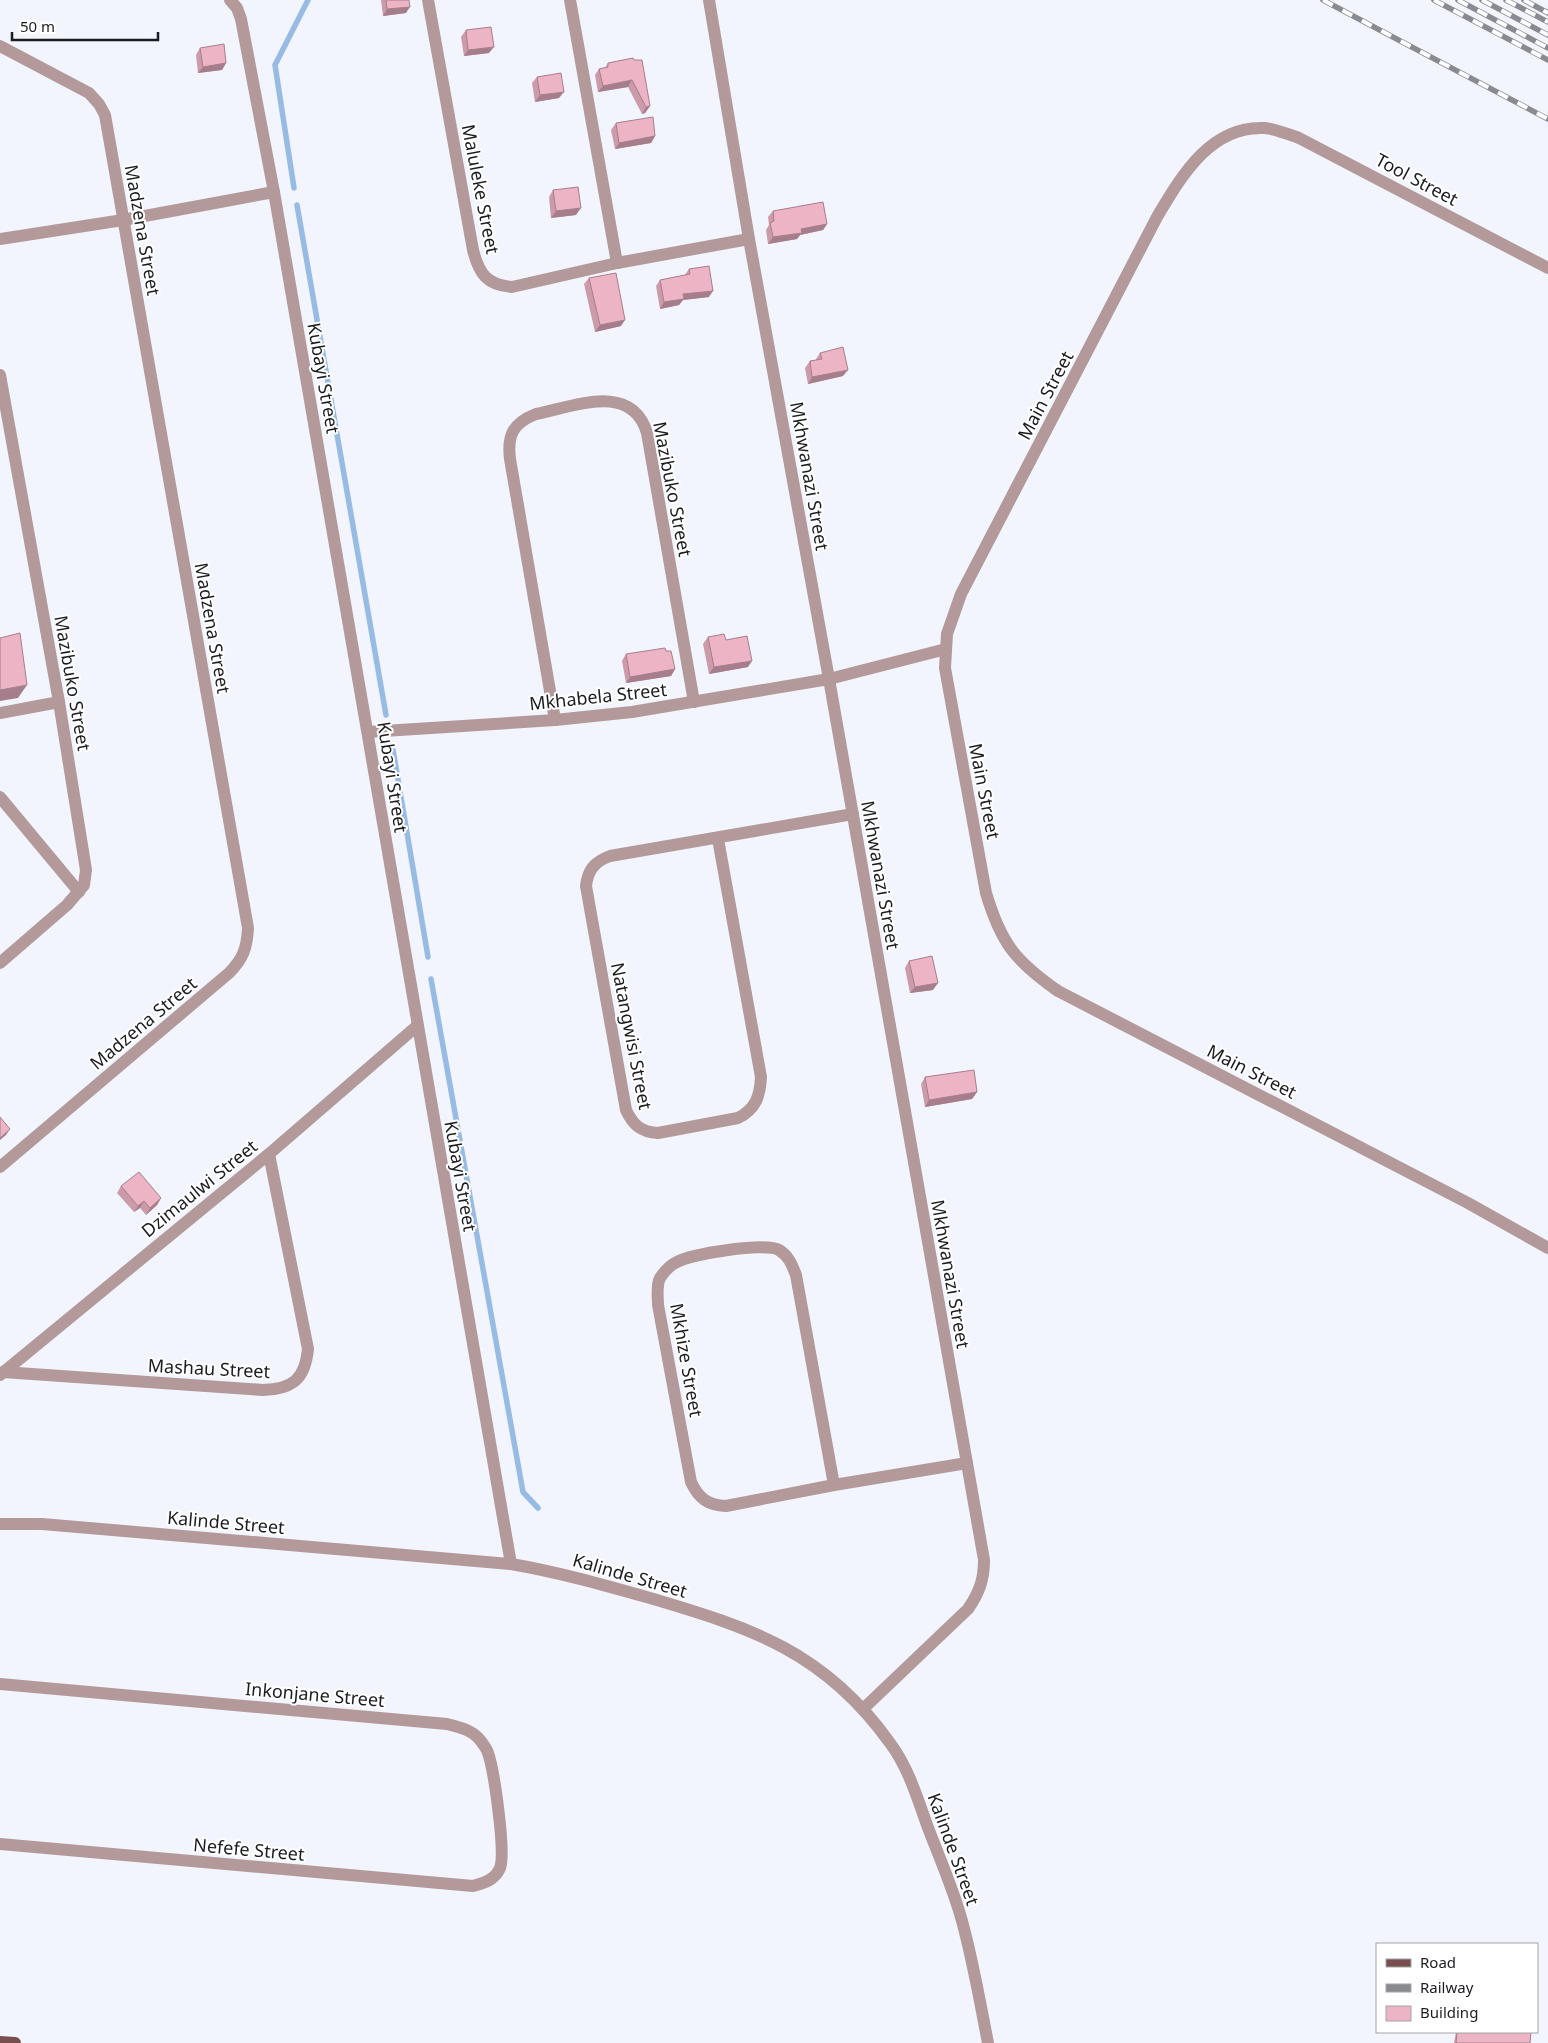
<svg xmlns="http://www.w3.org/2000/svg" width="1548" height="2043" viewBox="0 0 1548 2043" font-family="'Noto Sans',sans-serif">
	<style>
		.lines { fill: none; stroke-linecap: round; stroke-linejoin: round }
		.stream { stroke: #98bbe4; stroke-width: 5.5 }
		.minor { stroke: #b39999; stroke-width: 12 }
		.major { stroke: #794e4e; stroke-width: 12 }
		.rail-casing { stroke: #898b91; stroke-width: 5.5 }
		.rail { stroke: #fff; stroke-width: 4; stroke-dasharray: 11; stroke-linecap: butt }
		.wall { fill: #cc9baa }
		.shaded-wall { fill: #a67e8b }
		.building { fill: #edb4c6; stroke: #a67e8b }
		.labels { text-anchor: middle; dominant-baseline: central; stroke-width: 4; stroke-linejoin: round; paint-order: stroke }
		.street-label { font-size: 18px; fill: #1b1c1f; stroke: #fff }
	</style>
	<rect width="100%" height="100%" fill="#f2f5fd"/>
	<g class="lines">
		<g class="stream">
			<path d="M 294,188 L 275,65 L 308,0"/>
			<path d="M 297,205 L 386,715"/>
			<path d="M 393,750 L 428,957"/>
			<path d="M 431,979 L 523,1492 L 538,1508"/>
		</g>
		<g class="minor">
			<path d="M 230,0 L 237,8 L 241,19 L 274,192 L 511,1564"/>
			<path d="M 428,0 L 473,250 C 479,274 487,285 512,287 L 617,263 L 749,239"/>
			<path d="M 570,0 L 617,263"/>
			<path d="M 709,0 L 749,239 L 829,679 L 984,1560 C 984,1580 979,1593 968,1609 L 863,1709"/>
			<path d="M 0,46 L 89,93 L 99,104 L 105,115 L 248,928 C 247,948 243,959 229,973 L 0,1167"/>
			<path d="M 0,239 L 123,220 L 274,192"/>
			<path d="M 1548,268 L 1299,138 C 1288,134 1276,129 1265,128 C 1210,125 1181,177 1157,217 L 961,594 L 947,634 L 945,668 L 986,893 C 1001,943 1015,961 1058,991 L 1468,1203 L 1548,1248"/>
			<path d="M 0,375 L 59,702 L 86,870 L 84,885 L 67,905 L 0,963"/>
			<path d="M 0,713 L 59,702"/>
			<path d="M 555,720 L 510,459 C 507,435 513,423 536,414 C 575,406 632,382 647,433 L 694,702"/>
			<path d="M 368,732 L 555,720 L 632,712 L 829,679 L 946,649"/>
			<path d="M 0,797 L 79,892"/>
			<path d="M 718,839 L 761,1077 C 760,1096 756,1109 738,1118 L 658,1133 C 641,1132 633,1125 626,1110 L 586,886 C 588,870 594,862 610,856 L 853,814"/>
			<path d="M 3,1372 L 263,1390 C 293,1389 305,1379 308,1349 L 269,1154"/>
			<path d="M 0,1375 L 269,1154 L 417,1026"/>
			<path d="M 834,1485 L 796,1275 C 792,1265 789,1256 779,1250 C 765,1242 691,1254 677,1262 C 670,1265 664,1272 660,1278 C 656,1286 658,1296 658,1305 L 691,1482 C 699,1499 708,1505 726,1506 L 834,1485 L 967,1463"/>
			<path d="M 0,1524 L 42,1524 L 511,1564 C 558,1572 604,1585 650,1598 C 752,1628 825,1652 890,1743 C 908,1767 917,1797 927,1825 C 939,1857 953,1888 962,1921 C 973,1961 980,2002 988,2043"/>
			<path d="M 0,1684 L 447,1724 C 459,1727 472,1730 480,1740 C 483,1744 487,1749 488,1753 C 494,1770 506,1853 500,1868 C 495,1880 484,1883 473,1886 L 0,1844"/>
		</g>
		<path class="major" d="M 0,2042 L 15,2043"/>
		<g class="rail-casing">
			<g id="rail">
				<path d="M 1323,0 L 1548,119"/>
				<path d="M 1434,0 L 1548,60"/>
				<path d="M 1458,0 L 1548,48"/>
				<path d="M 1482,0 L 1548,35"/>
				<path d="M 1506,0 L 1548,22"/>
				<path d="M 1524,0 L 1548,13"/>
			</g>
		</g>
		<use href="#rail" class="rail"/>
	</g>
	<g class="wall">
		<path d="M 381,0 L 409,0 L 406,13 L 383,16 Z"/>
		<path d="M 466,30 L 489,53 L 464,56 L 461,37 Z"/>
		<path d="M 200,48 L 226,63 L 222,70 L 198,73 L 196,55 Z"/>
		<path d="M 633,58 L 650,106 L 645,113 L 642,114 L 628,87 L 598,92 L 595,75 L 599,69 L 605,68 L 608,63 Z"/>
		<path d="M 537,77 L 559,98 L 535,102 L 532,83 Z"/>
		<path d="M 616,123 L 655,136 L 651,143 L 615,149 L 611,130 Z"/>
		<path d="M 553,190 L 576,215 L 551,218 L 549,197 Z"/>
		<path d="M 773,211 L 827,224 L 823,230 L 800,235 L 797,239 L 768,244 L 766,230 L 769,225 L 768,217 Z"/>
		<path d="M 689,269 L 709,297 L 683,300 L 679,305 L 660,309 L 656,286 L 660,280 L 685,275 Z"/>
		<path d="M 589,278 L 621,326 L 595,332 L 584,284 Z"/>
		<path d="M 820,353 L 843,376 L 808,384 L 805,368 L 810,361 L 816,360 L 816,359 Z"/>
		<path d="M 708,637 L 726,640 L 748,667 L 709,674 L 703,644 Z"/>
		<path d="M 626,654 L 675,669 L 671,676 L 626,683 L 622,661 Z"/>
		<path d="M 909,961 L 933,990 L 910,993 L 905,968 Z"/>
		<path d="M 925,1077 L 977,1092 L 972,1099 L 925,1107 L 921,1084 Z"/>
		<path d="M 121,1186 L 161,1198 L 157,1205 L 146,1215 L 140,1208 L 134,1212 L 117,1193 Z"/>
		<path d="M 1456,2032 L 1531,2032 L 1530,2043 L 1454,2043 Z"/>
	</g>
	<g class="shaded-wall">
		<path d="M 410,7 L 406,13 L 383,16 L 387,9 Z"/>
		<path d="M 494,47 L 489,53 L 464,56 L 468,50 Z"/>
		<path d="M 226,63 L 222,70 L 198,73 L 203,67 Z"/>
		<path d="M 632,80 L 628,87 L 598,92 L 603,86 Z"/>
		<path d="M 564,92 L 559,98 L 535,102 L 540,95 Z"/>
		<path d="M 650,106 L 645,113 L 642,114 L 646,107 Z"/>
		<path d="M 655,136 L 651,143 L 615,149 L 619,143 Z"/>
		<path d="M 581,208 L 576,215 L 551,218 L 556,211 Z"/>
		<path d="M 827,224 L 823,230 L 800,235 L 797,239 L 768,244 L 773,237 L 801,229 Z"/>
		<path d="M 713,291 L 709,297 L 683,300 L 679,305 L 660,309 L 664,302 L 683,294 Z"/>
		<path d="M 625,320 L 621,326 L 595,332 L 600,325 Z"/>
		<path d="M 848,370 L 843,376 L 808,384 L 812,377 Z"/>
		<path d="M 752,661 L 748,667 L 709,674 L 714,667 Z"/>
		<path d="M 675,669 L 671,676 L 626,683 L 630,677 Z"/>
		<path d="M 27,685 L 18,698 L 0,701 L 0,690 Z"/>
		<path d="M 938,983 L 933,990 L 910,993 L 915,987 Z"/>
		<path d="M 977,1092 L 972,1099 L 925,1107 L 929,1100 Z"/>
		<path d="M 10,1129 L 6,1135 L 0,1140 L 0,1138 Z"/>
		<path d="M 161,1198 L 157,1205 L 146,1215 L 150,1208 Z"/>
		<path d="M 144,1201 L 140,1208 L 134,1212 L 138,1206 Z"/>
	</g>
	<g class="building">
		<path d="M 386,0 L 409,0 L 410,7 L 387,9 Z"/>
		<path d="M 491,27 L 494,47 L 468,50 L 466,30 Z"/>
		<path d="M 224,44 L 226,63 L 203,67 L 200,48 Z"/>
		<path d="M 633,58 L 634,60 L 642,60 L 650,106 L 646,107 L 632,80 L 603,86 L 599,69 L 608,67 L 608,63 Z"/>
		<path d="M 561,73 L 564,92 L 540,95 L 537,77 Z"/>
		<path d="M 653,117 L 655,136 L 619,143 L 616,123 Z"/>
		<path d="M 578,187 L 581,208 L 556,211 L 553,190 Z"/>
		<path d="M 823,202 L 827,224 L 801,229 L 802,233 L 773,237 L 770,223 L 774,221 L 773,211 Z"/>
		<path d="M 709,266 L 713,291 L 683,294 L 684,299 L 664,302 L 660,280 L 690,274 L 689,269 Z"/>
		<path d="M 616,273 L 625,320 L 600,325 L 589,278 Z"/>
		<path d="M 843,347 L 848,370 L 812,377 L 810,361 L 822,359 L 820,353 Z"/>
		<path d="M 20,633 L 27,685 L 0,690 L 0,638 Z"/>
		<path d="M 724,634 L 726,640 L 747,636 L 752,661 L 714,667 L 708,637 Z"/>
		<path d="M 665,648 L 666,651 L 671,651 L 675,669 L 630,677 L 626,654 Z"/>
		<path d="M 932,956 L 938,983 L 915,987 L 909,961 Z"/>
		<path d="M 974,1070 L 977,1092 L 929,1100 L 925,1077 Z"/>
		<path d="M 0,1117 L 10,1129 L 0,1138 Z"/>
		<path d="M 139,1172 L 161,1198 L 150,1208 L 144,1201 L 138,1206 L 121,1186 Z"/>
		<path d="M 1457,2032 L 1531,2032 L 1530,2043 L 1456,2043 Z"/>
	</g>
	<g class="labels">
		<g class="street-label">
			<text transform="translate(1417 179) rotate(28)">Tool Street</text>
			<text transform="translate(481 189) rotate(79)">Maluleke Street</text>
			<text transform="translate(143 230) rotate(80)">Madzena Street</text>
			<text transform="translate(324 378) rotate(80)">Kubayi Street</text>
			<text transform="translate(1045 395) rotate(-62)">Main Street</text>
			<text transform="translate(810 476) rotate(80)">Mkhwanazi Street</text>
			<text transform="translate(673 489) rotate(79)">Mazibuko Street</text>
			<text transform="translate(213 628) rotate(80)">Madzena Street</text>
			<text transform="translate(73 683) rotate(80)">Mazibuko Street</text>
			<text transform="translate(598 696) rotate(-6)">Mkhabela Street</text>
			<text transform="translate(393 777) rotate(81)">Kubayi Street</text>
			<text transform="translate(985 791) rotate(79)">Main Street</text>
			<text transform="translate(881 875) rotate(80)">Mkhwanazi Street</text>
			<text transform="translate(143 1023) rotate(-40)">Madzena Street</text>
			<text transform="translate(632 1036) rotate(79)">Natangwisi Street</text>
			<text transform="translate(1252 1071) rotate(27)">Main Street</text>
			<text transform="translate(461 1176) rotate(80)">Kubayi Street</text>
			<text transform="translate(199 1188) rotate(-39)">Dzimaulwi Street</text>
			<text transform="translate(951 1274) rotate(80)">Mkhwanazi Street</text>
			<text transform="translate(687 1360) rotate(80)">Mkhize Street</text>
			<text transform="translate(209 1368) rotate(3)">Mashau Street</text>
			<text transform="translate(226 1522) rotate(5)">Kalinde Street</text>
			<text transform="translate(630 1575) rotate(16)">Kalinde Street</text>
			<text transform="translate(315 1694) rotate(5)">Inkonjane Street</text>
			<text transform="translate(249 1849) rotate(5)">Nefefe Street</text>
			<text transform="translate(954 1849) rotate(70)">Kalinde Street</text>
		</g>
	</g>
	<rect x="1376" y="1943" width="162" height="90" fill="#ffffff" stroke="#a4a4a5"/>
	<rect x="1386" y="1959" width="25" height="8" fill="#794e4e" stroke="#a4a4a5"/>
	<text x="1420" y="1968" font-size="15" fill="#1b1c1f">Road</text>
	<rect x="1386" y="1984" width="25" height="8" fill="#898b91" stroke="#a4a4a5"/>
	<text x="1420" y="1993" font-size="15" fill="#1b1c1f">Railway</text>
	<rect x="1386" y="2006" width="25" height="15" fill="#edb4c6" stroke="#a4a4a5"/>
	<text x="1420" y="2018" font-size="15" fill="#1b1c1f">Building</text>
	<path d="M12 32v8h146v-8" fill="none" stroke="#1b1c1f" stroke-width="2.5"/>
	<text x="20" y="32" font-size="15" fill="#1b1c1f" stroke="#ffffff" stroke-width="4" paint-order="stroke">50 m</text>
</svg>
